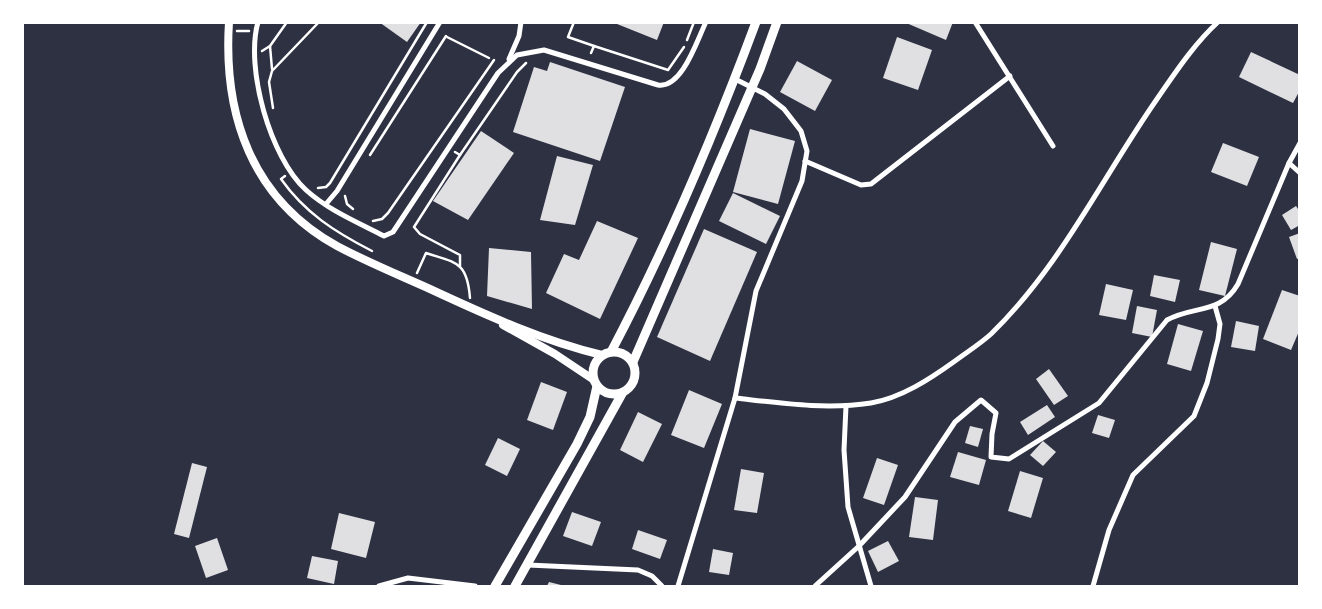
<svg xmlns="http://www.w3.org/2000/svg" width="1322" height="609" viewBox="0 0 1322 609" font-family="Montserrat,sans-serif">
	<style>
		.building { fill: #e0e0e3 }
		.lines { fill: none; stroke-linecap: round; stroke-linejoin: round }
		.path { stroke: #fff; stroke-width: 2.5 }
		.minor { stroke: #fff; stroke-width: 5 }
		.tertiary { stroke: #fff; stroke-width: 8 }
		.secondary { stroke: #fff; stroke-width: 9 }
	</style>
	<rect width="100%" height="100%" fill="#2d3142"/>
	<g class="building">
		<path d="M 379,22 L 421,22 L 407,42 Z"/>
		<path d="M 612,22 L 664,22 L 657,40 Z"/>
		<path d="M 904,22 L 953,22 L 946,40 Z"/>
		<path d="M 897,37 L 932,50 L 918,90 L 883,78 Z"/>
		<path d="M 1251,52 L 1300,75 L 1300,90 L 1293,103 L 1239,77 Z"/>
		<path d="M 797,61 L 832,80 L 815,111 L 780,92 Z"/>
		<path d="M 550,62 L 625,87 L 600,161 L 513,132 L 534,67 L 547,71 Z"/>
		<path d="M 750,129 L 795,141 L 778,204 L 733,192 Z"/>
		<path d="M 481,131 L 514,153 L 468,220 L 433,201 Z"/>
		<path d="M 1223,143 L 1259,157 L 1247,186 L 1211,172 Z"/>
		<path d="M 557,156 L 593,165 L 575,225 L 540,220 Z"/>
		<path d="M 733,193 L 780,216 L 766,244 L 719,221 Z"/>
		<path d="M 1296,206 L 1300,212 L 1300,225 L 1291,230 L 1282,215 Z"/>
		<path d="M 597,221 L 638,238 L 600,319 L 546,293 L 564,254 L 579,260 Z"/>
		<path d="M 704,229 L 757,252 L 710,361 L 657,337 Z"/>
		<path d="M 1300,233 L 1300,258 L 1297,259 L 1289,237 Z"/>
		<path d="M 1211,242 L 1237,249 L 1225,296 L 1199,290 Z"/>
		<path d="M 489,248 L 531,252 L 532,309 L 487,296 Z"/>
		<path d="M 1154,275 L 1180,280 L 1175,302 L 1150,296 Z"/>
		<path d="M 1106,284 L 1133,290 L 1126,320 L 1099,315 Z"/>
		<path d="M 1282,290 L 1300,296 L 1300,329 L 1291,350 L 1263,339 Z"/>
		<path d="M 1137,306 L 1157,310 L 1152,337 L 1132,333 Z"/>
		<path d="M 1236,321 L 1259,326 L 1255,351 L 1231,347 Z"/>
		<path d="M 1178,324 L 1203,331 L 1191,371 L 1167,364 Z"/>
		<path d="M 1049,369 L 1068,396 L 1054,405 L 1036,379 Z"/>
		<path d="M 541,382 L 567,392 L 553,430 L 527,420 Z"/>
		<path d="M 689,390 L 722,404 L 704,448 L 671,435 Z"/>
		<path d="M 1047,405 L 1055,417 L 1028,435 L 1020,422 Z"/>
		<path d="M 638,412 L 662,424 L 643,462 L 620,450 Z"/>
		<path d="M 1098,415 L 1115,420 L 1109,438 L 1092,433 Z"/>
		<path d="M 970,426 L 983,429 L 978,447 L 965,443 Z"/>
		<path d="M 498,438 L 520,449 L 507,476 L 485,465 Z"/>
		<path d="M 1043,441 L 1056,452 L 1043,466 L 1030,455 Z"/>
		<path d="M 958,452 L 986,460 L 979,485 L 950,477 Z"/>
		<path d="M 877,458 L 898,465 L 884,505 L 863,498 Z"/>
		<path d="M 192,463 L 207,467 L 189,538 L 174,534 Z"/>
		<path d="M 741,469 L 764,473 L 757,513 L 734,510 Z"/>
		<path d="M 1020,471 L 1043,478 L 1031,518 L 1008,511 Z"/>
		<path d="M 915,497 L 938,500 L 933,540 L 909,537 Z"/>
		<path d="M 572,512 L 601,522 L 592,546 L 563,536 Z"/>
		<path d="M 339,513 L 375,522 L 366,558 L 331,549 Z"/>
		<path d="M 638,530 L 667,540 L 660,559 L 632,549 Z"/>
		<path d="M 217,538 L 228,570 L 206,578 L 195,546 Z"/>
		<path d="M 888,541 L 899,561 L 878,572 L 868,551 Z"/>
		<path d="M 713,549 L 733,553 L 729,575 L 709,572 Z"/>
		<path d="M 312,556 L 338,561 L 334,584 L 307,578 Z"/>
		<path d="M 549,582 L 565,586 L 547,586 Z"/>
	</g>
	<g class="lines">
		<g class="path">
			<path d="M 574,22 L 568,37 L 594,46 L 591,53"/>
			<path d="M 237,31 L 249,31"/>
			<path d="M 447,37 L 489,58"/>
			<path d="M 687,40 L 694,22"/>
			<path d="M 270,46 L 287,22"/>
			<path d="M 594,46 L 668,70 L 684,47"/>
			<path d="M 262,51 L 270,46 L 272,69"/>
			<path d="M 273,108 L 269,82 L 272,71 L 319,22"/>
			<path d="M 455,152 L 460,155 L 517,72 L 526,63"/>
			<path d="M 370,155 L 446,36"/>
			<path d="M 460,155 L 414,227 L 420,234 L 460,255 L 460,266"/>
			<path d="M 285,176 L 281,179 C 305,213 335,232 372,251"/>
			<path d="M 318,188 L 326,187 L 330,183 L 427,22"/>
			<path d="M 345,196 L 347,204 L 353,209"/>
			<path d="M 373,221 L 382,219 L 388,213 L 494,60"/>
			<path d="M 417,273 L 426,253 C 456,263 467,261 470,298"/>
		</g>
		<g class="minor">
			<path d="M 258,22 C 245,68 270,157 306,190 C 328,210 357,222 384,236 L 393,232 L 498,73 L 517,55 L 544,50 L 658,85 C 682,89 697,40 706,22"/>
			<path d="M 975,22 L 1053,146"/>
			<path d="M 509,59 L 519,36 L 521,22"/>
			<path d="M 805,161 L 861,185 L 871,184 L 1010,76"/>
			<path d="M 1289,163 L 1300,173"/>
			<path d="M 326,204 L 337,191 L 440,22"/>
			<path d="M 735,398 C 780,403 825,410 871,403 C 901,398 930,379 955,361 C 967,352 980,344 991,334 C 1061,266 1102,178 1157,99 C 1175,73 1194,44 1218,22"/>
			<path d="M 846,406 L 844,450 L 848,507 L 871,586"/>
			<path d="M 528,565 L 638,570 L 652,576 L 662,586"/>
			<path d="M 379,586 L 408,578 L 475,586"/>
			<path d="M 678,586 L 735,398 L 756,291 L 802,181 L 807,151 L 801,131 L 784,109 L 765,94 L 735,79"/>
			<path d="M 815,586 L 859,546 L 905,497 L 955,422 L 981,400 L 996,413 L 992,434 L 991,457 L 1009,459 L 1099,403 L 1167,320 C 1194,305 1220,315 1238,284 L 1289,163 L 1300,143"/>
			<path d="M 1093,586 L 1109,530 L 1133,475 L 1194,416 L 1207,383 L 1218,339 L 1220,324 L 1215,306"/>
		</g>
		<g class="tertiary">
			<path d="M 229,22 C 223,116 252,199 337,246 C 367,262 399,275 430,289 C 486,315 543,341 602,355"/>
			<path d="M 503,325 L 555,354 L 594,380"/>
		</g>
		<g class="secondary">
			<circle cx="614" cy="373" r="21"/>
			<path d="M 611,352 C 667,246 714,135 756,22"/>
			<path d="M 633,362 L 760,69 L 777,22"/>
			<path d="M 495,586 L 577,444 L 590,417 L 597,386"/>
			<path d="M 515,586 L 623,392"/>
		</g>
	</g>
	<rect width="1322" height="609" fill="none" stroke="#ffffff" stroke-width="48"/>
</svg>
